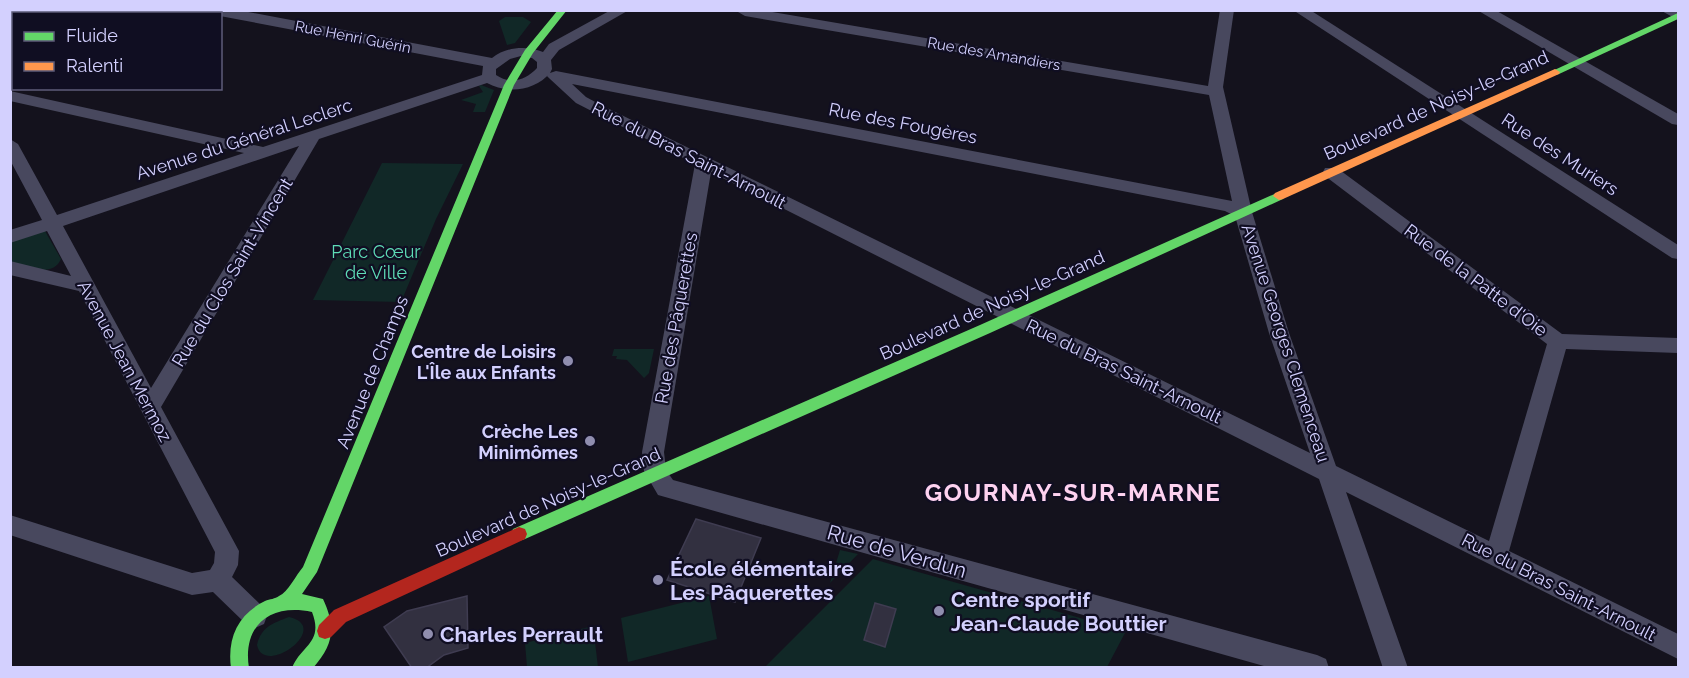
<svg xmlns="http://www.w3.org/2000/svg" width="1689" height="678" viewBox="0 0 1689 678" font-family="Raleway,sans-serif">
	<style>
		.green { fill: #112827 }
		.building { fill: #323040; stroke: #3f3c51; stroke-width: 1.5 }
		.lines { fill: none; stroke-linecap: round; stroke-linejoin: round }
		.street { fill: #48485e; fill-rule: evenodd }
		.fast { fill: #63d668; fill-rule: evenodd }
		.slow { fill: #ff974d; fill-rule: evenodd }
		.jam { fill: #b3261e; fill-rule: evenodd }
		.poi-dot { fill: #908eaf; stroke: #100e22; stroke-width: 2 }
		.labels { text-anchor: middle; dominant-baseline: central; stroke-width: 4.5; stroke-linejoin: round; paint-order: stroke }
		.far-street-label { font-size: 15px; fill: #d3d0fe; stroke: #100e22 }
		.street-label { font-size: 18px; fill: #d3d0fe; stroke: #100e22 }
		.park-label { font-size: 18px; fill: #5edcb6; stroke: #100e22 }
		.poi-label { font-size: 18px; font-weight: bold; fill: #d3d0fe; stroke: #100e22; text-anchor: end }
		.near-street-label { font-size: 21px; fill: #d3d0fe; stroke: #100e22 }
		.near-poi-label { font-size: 21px; font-weight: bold; fill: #d3d0fe; stroke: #100e22; text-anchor: start }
		.district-label { font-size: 24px; font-weight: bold; letter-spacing: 1.5px; fill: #fed2f0; stroke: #100e22 }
	</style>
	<rect width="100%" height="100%" fill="#14121d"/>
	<g class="green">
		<path d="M 505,17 L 523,17 L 531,22 L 515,43 L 507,45 L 499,21 Z"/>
		<path d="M 481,85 L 494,90 L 485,112 L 473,112 L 476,104 L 461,100 L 483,92 L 479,86 Z"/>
		<path d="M 382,163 L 463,164 L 436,219 L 401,302 L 313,300 Z"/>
		<path d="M 45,231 L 61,259 C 52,279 26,266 11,262 L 10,241 Z"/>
		<path d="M 614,349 L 654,349 L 649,373 L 644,378 L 627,360 L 616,359 L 617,356 L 612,356 Z"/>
		<path d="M 840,550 L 858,554 L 830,583 Z"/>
		<path d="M 873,559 L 890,564 L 1126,631 L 1107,667 L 764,668 Z"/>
		<path d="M 709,596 L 717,639 L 628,662 L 621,618 Z"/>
		<path d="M 289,617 C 333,627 264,678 257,645 C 261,627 273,623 289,617 Z"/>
		<path d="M 593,626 L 598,667 L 527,667 L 525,643 Z"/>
	</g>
	<g class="building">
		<path d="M 696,519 L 761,538 L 735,602 L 667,580 Z"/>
		<path d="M 467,596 L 468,648 L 444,655 L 426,668 L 412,668 L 384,627 L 407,611 Z"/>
		<path d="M 875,603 L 896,609 L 885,647 L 864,640 Z"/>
	</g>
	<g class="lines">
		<g class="street">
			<path d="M 206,10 L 238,10 L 492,58 C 506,47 526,45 543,52 L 549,44 L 611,10 L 629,10 L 559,50 L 551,60 L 552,69 L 550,73 L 556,71 L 1232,201 L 1209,95 L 745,16 L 738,12 L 761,10 L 1208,86 L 1220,10 L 1234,10 L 1223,87 L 1252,212 L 1289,333 L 1336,466 L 1489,541 L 1547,344 L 1325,176 L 1323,172 L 1325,168 L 1337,168 L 1562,334 L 1678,338 L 1678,353 L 1566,349 L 1509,551 L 1678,634 L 1678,659 L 1346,492 L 1408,668 L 1383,668 L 1319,479 L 711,172 L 664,452 L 666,470 L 673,480 L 1317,655 L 1326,659 L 1329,668 L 1271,668 L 658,495 L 644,471 L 642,452 L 695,164 L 576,103 L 550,79 L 547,76 L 550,73 C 535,91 507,94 487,83 L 319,139 L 161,407 L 239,551 L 238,565 L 232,577 L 264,608 L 267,616 L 264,624 L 255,628 L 246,624 L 213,592 L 192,595 L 10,535 L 10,515 L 192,573 L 210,570 L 214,563 L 215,552 L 79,291 L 10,275 L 10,261 L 71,276 L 47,231 L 10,243 L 10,230 L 42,220 L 10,160 L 10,139 L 18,144 L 57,215 L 244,153 L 10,101 L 10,91 L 263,147 L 482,75 L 483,66 L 220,16 L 220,14 L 210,14 ZM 521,56 L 532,58 L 537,62 L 537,68 C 526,80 511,85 496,75 L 496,69 L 510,59 ZM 572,84 L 1225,211 L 1235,216 L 1269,333 L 1310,453 L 599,104 L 586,97 ZM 299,146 L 151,388 L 63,226 Z"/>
			<path d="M 1293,10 L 1310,10 L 1678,245 L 1678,259 L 1672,258 Z"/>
			<path d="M 1477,10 L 1495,10 L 1678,114 L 1678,125 L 1672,124 Z"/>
			<path d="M 1660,10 L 1678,10 L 1678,20 Z"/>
		</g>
		<g class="fast">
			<path d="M 558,10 L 567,10 L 533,53 L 514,85 L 317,572 L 302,594 L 323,599 C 336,627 334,644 313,668 L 292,668 C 301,645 324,643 312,612 C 271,603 242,625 249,668 L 231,668 C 227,638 238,614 265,601 C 270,599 275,599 279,596 C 288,592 296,575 303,567 L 504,85 L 525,50 Z"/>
			<path d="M 1678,13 L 1678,19 L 1559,74 L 1555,75 L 1550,72 Z"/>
			<path d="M 1279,192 L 1285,196 L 1283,199 L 990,333 L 525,539 L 519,541 L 513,539 L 511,534 L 513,529 L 980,325 Z"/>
		</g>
		<path class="slow" d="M 1555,69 L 1560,72 L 1559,74 L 1283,199 L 1279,200 L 1273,196 L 1275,193 Z"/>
		<path class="jam" d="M 519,527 L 525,529 L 527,534 L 525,539 L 346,622 L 331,637 L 325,639 L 319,637 L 317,631 L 319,625 L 334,610 Z"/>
	</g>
	<g class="poi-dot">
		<circle cx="568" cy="361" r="6"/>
		<circle cx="590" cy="441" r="6"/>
		<circle cx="658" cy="580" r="6"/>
		<circle cx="939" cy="611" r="6"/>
		<circle cx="428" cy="634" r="6"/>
	</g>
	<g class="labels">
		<g class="far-street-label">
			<text transform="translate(353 37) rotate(11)">Rue Henri Guérin</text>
			<text transform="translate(994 54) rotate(10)">Rue des Amandiers</text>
		</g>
		<g class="street-label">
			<text transform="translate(1436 105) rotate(-24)">Boulevard de Noisy-le-Grand</text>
			<text transform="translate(903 123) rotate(11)">Rue des Fougères</text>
			<text transform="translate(244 139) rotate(-18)">Avenue du Général Leclerc</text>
			<text transform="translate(1560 154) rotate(33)">Rue des Muriers</text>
			<text transform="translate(689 155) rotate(27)">Rue du Bras Saint-Arnoult</text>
			<text transform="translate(232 272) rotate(-59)">Rue du Clos Saint-Vincent</text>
			<text transform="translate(1476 280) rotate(37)">Rue de la Patte d'Oie</text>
			<text transform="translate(992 305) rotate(-24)">Boulevard de Noisy-le-Grand</text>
			<text transform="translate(676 318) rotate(-80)">Rue des Pâquerettes</text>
			<text transform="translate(1286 343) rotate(72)">Avenue Georges Clemenceau</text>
			<text transform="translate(125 361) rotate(62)">Avenue Jean Mermoz</text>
			<text transform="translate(1124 371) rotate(26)">Rue du Bras Saint-Arnoult</text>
			<text transform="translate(372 372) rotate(-68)">Avenue de Champs</text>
			<text transform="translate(548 502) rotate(-24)">Boulevard de Noisy-le-Grand</text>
			<text transform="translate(1559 587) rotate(27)">Rue du Bras Saint-Arnoult</text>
		</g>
		<g class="park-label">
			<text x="376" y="251">Parc Cœur<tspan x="376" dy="21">de Ville</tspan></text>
		</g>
		<g class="poi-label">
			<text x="556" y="351">Centre de Loisirs<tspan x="556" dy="21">L'Île aux Enfants</tspan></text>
			<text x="578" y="431">Crèche Les<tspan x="578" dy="21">Minimômes</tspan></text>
		</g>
		<g class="near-street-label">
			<text transform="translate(897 551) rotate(16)">Rue de Verdun</text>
		</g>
		<g class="near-poi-label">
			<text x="670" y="568">École élémentaire<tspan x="670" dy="24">Les Pâquerettes</tspan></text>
			<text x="951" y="599">Centre sportif<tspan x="951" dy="24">Jean-Claude Bouttier</tspan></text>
			<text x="440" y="634">Charles Perrault</text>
		</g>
		<g class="district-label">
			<text x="1073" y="492">GOURNAY-SUR-MARNE</text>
		</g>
	</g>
	<rect width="1689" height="678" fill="none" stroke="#d3d0fe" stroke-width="24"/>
	<rect x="12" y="12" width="210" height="78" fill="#100e22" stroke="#5e5c7a" stroke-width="1.5"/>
	<rect x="24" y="32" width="30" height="9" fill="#63d668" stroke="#5e5c7a" stroke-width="1.5"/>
	<text x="66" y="42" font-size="18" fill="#d3d0fe">Fluide</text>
	<rect x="24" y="62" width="30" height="9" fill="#ff974d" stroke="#5e5c7a" stroke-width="1.5"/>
	<text x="66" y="72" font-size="18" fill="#d3d0fe">Ralenti</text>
</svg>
